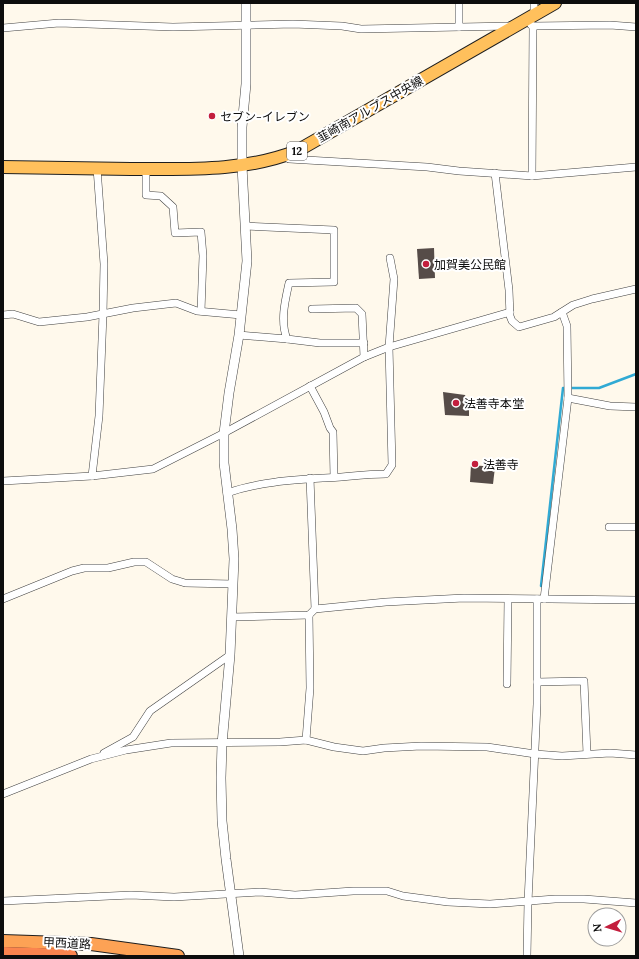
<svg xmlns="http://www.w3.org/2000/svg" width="639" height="959" viewBox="0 0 639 959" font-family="Lora,'Noto Sans JP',serif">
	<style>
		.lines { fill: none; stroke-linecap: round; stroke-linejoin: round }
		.stream { stroke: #31aad4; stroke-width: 2.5 }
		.building { fill: #564c48 }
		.minor-casing { stroke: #404040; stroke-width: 8 }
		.tertiary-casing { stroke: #404040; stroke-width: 10 }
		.primary-casing { stroke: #1e1e1e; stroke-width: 14 }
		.trunk-casing { stroke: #1e1e1e; stroke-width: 14 }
		.motorway-casing { stroke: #1e1e1e; stroke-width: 16 }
		.minor { stroke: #fff; stroke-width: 7 }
		.tertiary { stroke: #fff; stroke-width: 9 }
		.primary { stroke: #ffc05c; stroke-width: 12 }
		.trunk { stroke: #fda255; stroke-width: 12 }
		.motorway { stroke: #fb844e; stroke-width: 14 }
		.poi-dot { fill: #c31e3d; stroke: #fff; stroke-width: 1.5 }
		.labels { text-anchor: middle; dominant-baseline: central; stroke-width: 4; stroke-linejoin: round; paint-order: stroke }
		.shield { fill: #fff; stroke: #565656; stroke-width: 1 }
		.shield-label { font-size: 11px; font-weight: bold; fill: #0d0d0d }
		.street-label { font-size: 12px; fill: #0d0d0d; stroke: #fff }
		.poi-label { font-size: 12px; fill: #0d0d0d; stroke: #fff; text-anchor: start }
	</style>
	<rect width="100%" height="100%" fill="#fff9ec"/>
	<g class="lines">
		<path class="stream" d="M 541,586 L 563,388 L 599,388 L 636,374"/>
	</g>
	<g class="building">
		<path d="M 434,248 L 435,278 L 419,279 L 417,249 Z"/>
		<path d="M 443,392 L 465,395 L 469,406 L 469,416 L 445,415 Z"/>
		<path d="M 471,465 L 495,467 L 493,484 L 470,482 Z"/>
	</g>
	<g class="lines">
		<g class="minor-casing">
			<g id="minor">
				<path d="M 534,3 L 534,15"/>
				<path d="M 531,25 L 533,26 L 610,25 L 636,27"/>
				<path d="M 459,27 L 459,3"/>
				<path d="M 3,28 L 59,23 L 173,27 L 293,24 L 342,26 L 361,29 L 511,26"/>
				<path d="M 284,156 L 289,159 L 427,167 L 459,171 L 532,176 L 636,167"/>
				<path d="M 146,169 L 146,195 L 161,196 L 173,207 L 175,233 L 201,232 L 203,256 L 201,311"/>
				<path d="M 495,173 L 509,290 L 510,316 L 512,321 L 519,327 L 554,317 L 573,305 L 592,299 L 636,289"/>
				<path d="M 532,176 L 533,26"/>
				<path d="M 245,226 L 334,230 L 334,282 L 289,283 C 285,301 280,321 287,339 L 320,343 L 364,343"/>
				<path d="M 312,309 L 356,308 L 362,314 L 364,357"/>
				<path d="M 3,315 L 13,314 L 39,322 L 87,317 L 133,308 L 176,303 L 197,311 L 241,315"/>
				<path d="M 239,335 L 287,339"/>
				<path d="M 310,386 L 324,412 L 330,428 L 333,432 L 334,477"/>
				<path d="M 568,398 L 610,406 L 636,407"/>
				<path d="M 92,476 L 99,416 L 103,314 L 104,264 L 97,168"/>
				<path d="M 310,478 L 315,609"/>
				<path d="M 3,481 L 92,476 L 153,469 L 224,433 L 364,357 L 389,347 L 510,312"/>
				<path d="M 227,493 C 258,482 292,480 324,478 C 345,477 365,474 386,474 L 392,465 L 389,347 L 394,279 L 390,258"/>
				<path d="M 609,527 L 636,527"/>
				<path d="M 3,599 L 72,571 L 84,568 L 108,568 L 134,562 L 146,562 L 172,579 L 185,583 L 233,584"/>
				<path d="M 544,599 L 568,398 L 567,326 L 562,312"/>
				<path d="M 232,617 L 309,615 L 315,609 L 386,602 L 464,598 L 636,600"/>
				<path d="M 537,682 L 584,681 L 587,754"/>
				<path d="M 507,684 L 508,599"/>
				<path d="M 306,740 L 310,688 L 309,615"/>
				<path d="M 104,753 L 133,737 L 150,711 L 230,655"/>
				<path d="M 3,794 L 91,759 L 126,750 L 171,743 L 280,742 L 306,740 L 334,747 L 363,751 L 384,748 L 421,746 L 487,747 L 535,754 L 562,756 L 610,753 L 636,755"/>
				<path d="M 3,901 L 131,895 L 174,897 L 260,892 L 295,895 L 353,891 L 387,891 L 403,896 L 448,902 L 490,904 L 555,899 L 584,899 L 636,903"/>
				<path d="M 527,956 L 528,902 L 537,704 L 537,599"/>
			</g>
		</g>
		<g class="tertiary-casing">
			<path id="tertiary" d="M 239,956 L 226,859 L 222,821 L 221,778 L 222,744 L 230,655 L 234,559 L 232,529 L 224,463 L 224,433 L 229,393 L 239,335 L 247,261 L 242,166 L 242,127 L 246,84 L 246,3"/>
		</g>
		<g class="primary-casing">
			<path id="primary" d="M 3,167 C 46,168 89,168 131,169 C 188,169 243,172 297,151 L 555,3"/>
		</g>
		<g class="trunk-casing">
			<path id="trunk" d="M 3,941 L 91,944 L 178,956"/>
		</g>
		<g class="motorway-casing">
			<path id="motorway" d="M 3,954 L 70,956"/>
		</g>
		<use href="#minor" class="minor"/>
		<use href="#tertiary" class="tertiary"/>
		<use href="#primary" class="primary"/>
		<use href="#trunk" class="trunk"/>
		<use href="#motorway" class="motorway"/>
	</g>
	<g class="poi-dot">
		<circle cx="212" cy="116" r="4"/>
		<circle cx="426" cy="264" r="4"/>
		<circle cx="456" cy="403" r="4"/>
		<circle cx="475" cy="464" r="4"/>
	</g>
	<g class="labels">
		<rect class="shield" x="287" y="142" width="20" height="18" rx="3"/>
		<g class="shield-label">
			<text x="297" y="151">12</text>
		</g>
		<g class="street-label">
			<text transform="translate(370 109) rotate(-30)">韮崎南アルプス中央線</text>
			<text transform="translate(67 943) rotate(3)">甲西道路</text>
		</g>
		<g class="poi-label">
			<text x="220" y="116">セブン-イレブン</text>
			<text x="434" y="264">加賀美公民館</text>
			<text x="464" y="403">法善寺本堂</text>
			<text x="483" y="464">法善寺</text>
		</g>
	</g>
	<rect width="639" height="959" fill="none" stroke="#0d0d0d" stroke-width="8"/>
	<g transform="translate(607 927) rotate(265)"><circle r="19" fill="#ffffff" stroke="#9e9e9e"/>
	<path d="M0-3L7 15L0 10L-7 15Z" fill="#c31e3d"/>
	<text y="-6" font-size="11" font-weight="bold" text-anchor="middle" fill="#0d0d0d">N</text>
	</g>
</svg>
